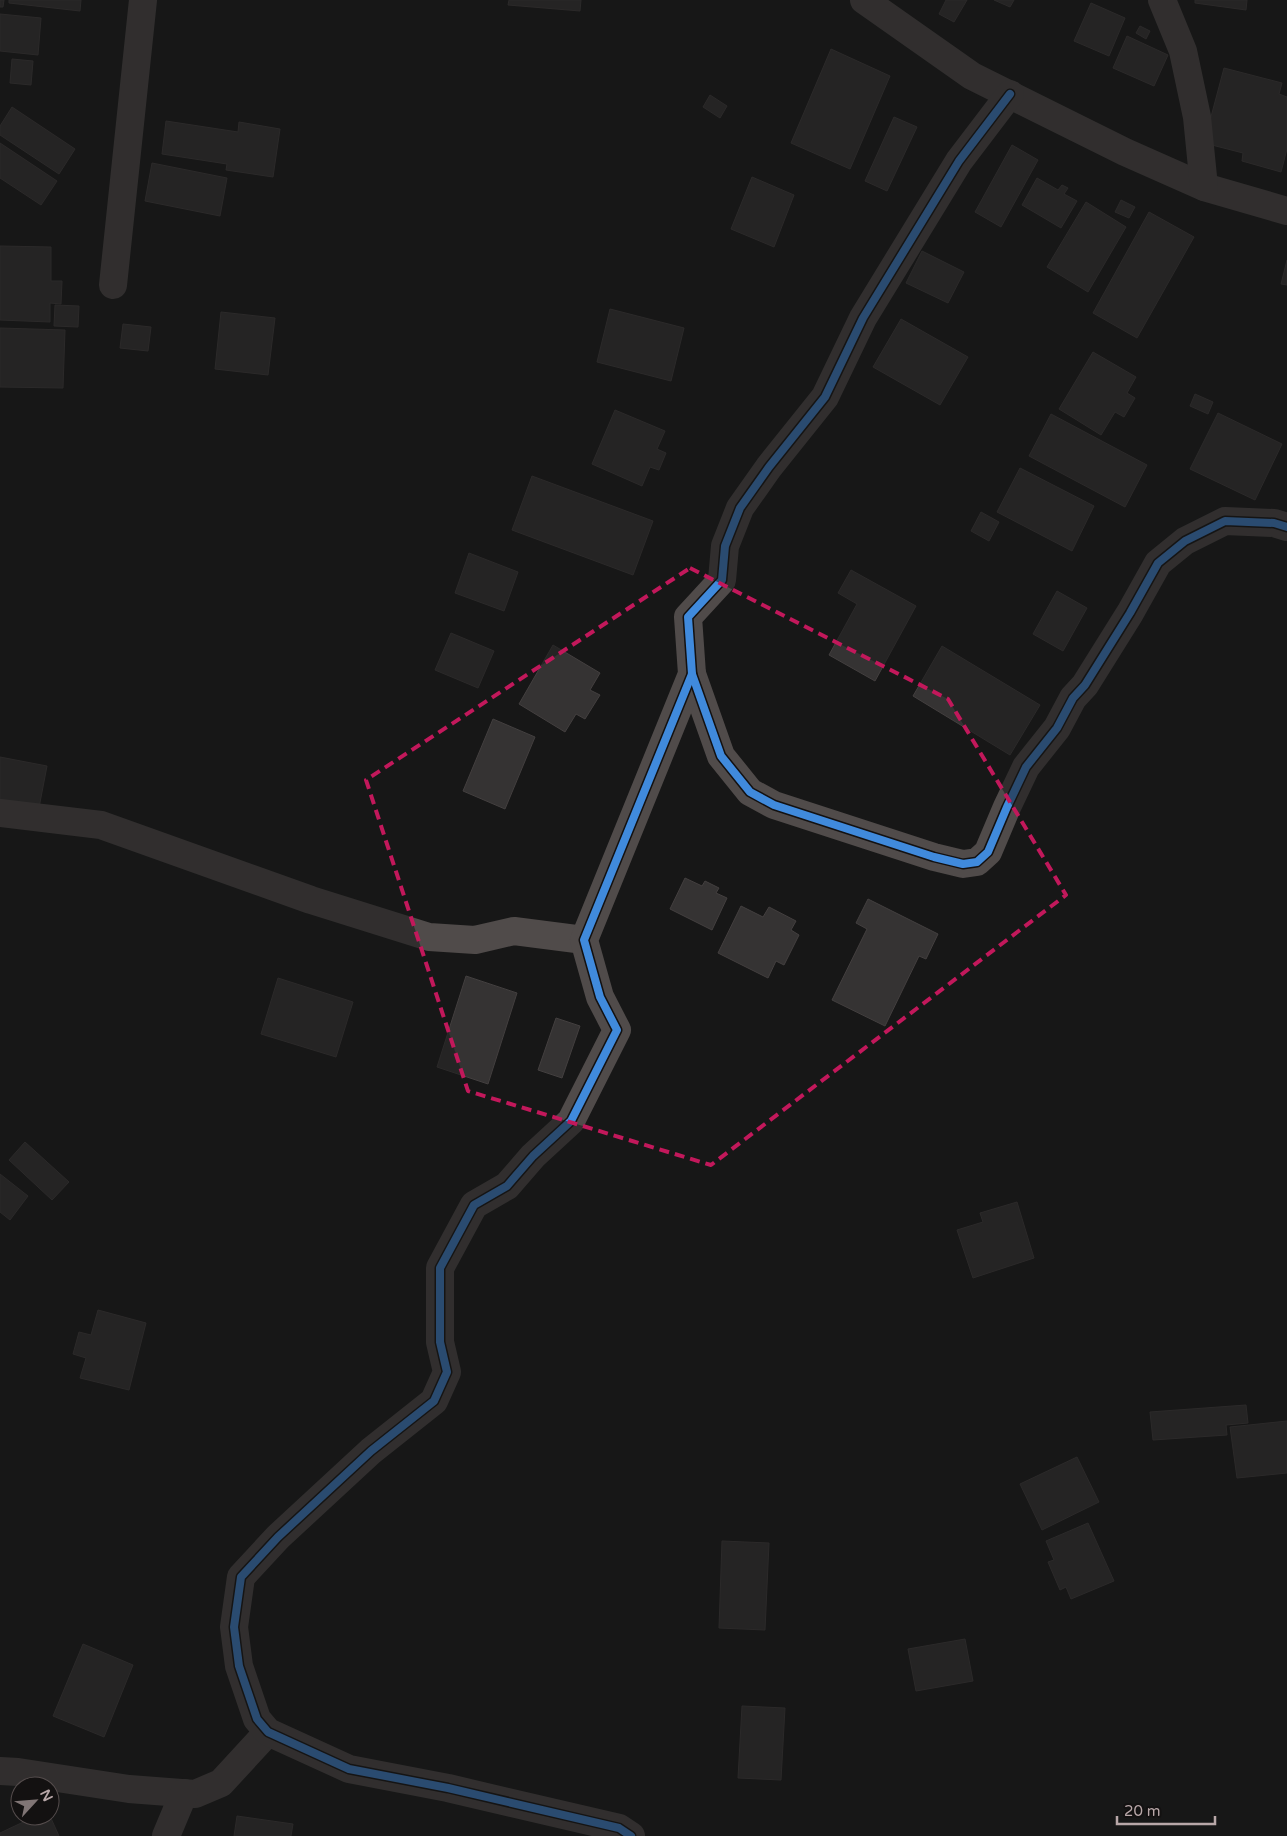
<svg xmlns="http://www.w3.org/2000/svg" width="1287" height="1836" viewBox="0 0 1287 1836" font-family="'Varela Round',sans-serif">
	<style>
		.building { fill: #353333; stroke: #433f3f }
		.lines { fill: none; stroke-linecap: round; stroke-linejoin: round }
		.minor { stroke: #504b4a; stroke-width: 28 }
		.cycleway-casing { stroke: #131111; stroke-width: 11 }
		.cycleway { stroke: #408adc; stroke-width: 8 }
		.marked { fill: none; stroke: #c2185b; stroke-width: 4; stroke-dasharray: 10 6; stroke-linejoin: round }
	</style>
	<rect width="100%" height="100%" fill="#171717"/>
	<g class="building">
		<path d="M 0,0 L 4,0 L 3,7 L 0,7 Z"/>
		<path d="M 9,0 L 81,0 L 80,11 L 9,3 Z"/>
		<path d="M 509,0 L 581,0 L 580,11 L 508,5 Z"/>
		<path d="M 946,0 L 967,0 L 954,22 L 939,14 Z"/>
		<path d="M 994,0 L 1014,0 L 1010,7 Z"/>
		<path d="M 1195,0 L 1247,0 L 1246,10 L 1195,3 Z"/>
		<path d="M 1091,3 L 1125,18 L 1109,56 L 1074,41 Z"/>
		<path d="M 0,14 L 41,18 L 38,55 L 0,51 Z"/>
		<path d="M 1140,26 L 1150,31 L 1146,39 L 1136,33 Z"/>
		<path d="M 1127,36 L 1168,55 L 1154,86 L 1113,68 Z"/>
		<path d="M 831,49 L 890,76 L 850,169 L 791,143 Z"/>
		<path d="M 12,59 L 33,61 L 31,85 L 10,83 Z"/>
		<path d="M 1224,68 L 1282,83 L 1279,94 L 1287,97 L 1287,149 L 1281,172 L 1242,161 L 1243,153 L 1204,143 Z"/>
		<path d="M 710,95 L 727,106 L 720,118 L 703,107 Z"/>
		<path d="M 12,107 L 75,149 L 59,174 L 0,135 L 0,126 Z"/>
		<path d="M 894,117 L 917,127 L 887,191 L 865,181 Z"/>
		<path d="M 166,121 L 238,132 L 239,122 L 280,129 L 273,177 L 226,170 L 227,164 L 162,154 Z"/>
		<path d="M 0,143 L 57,181 L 41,205 L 0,178 Z"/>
		<path d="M 1012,145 L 1038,160 L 1001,227 L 975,212 Z"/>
		<path d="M 152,163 L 227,178 L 220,216 L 145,201 Z"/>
		<path d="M 752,177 L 794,195 L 774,247 L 731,229 Z"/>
		<path d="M 1037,178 L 1058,190 L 1062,185 L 1068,188 L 1064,194 L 1077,201 L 1061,228 L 1022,205 Z"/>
		<path d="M 1121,200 L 1135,207 L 1129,218 L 1115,212 Z"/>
		<path d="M 1086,202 L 1126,227 L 1088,292 L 1047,267 Z"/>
		<path d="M 1149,212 L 1194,237 L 1137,338 L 1093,313 Z"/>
		<path d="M 0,246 L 51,247 L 51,281 L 62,281 L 61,304 L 50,303 L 50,322 L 0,320 Z"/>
		<path d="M 922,251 L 964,272 L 948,303 L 906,283 Z"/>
		<path d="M 1287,260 L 1287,285 L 1281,284 Z"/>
		<path d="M 55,305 L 79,306 L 78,327 L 54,326 Z"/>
		<path d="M 610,309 L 684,328 L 671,381 L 597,362 Z"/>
		<path d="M 221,312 L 275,318 L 268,375 L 215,369 Z"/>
		<path d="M 901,319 L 968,357 L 940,405 L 873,367 Z"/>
		<path d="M 123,324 L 151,327 L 148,351 L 120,348 Z"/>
		<path d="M 0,328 L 65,330 L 63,388 L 0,387 Z"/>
		<path d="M 1093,352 L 1136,377 L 1127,393 L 1135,398 L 1124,417 L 1115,412 L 1101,435 L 1059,409 Z"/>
		<path d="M 1195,394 L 1213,402 L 1208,414 L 1190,406 Z"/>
		<path d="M 615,410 L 665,431 L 657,449 L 666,453 L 659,470 L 650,467 L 642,486 L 592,464 Z"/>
		<path d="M 1218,413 L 1282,444 L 1255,500 L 1190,469 Z"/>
		<path d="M 1051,414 L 1147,465 L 1125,507 L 1029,456 Z"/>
		<path d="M 1020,468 L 1094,506 L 1072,551 L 997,512 Z"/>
		<path d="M 532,476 L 653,521 L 633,575 L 512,530 Z"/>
		<path d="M 981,512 L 999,522 L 989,541 L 971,531 Z"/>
		<path d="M 469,553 L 518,572 L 504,611 L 455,593 Z"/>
		<path d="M 851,570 L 916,606 L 875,681 L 829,655 L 857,604 L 838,593 Z"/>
		<path d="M 1057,591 L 1087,608 L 1063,651 L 1033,634 Z"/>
		<path d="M 451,633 L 494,651 L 478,688 L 435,670 Z"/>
		<path d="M 553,645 L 600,673 L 590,690 L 600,695 L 585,719 L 576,714 L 565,732 L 519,704 Z"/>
		<path d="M 942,646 L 1040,705 L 1010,755 L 913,696 Z"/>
		<path d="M 493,719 L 535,737 L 505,809 L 463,791 Z"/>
		<path d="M 0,757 L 47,766 L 38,813 L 0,806 Z"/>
		<path d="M 685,878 L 702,886 L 705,881 L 719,888 L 716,893 L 727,898 L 712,930 L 670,909 Z"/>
		<path d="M 868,899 L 938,934 L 926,959 L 919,956 L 885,1026 L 832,1000 L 867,929 L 856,923 Z"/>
		<path d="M 741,906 L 763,917 L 769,907 L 796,921 L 791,930 L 799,935 L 784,965 L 776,961 L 768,978 L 718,953 Z"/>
		<path d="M 466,976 L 517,993 L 488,1084 L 437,1067 Z"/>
		<path d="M 278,978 L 353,1002 L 336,1057 L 261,1034 Z"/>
		<path d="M 556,1018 L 580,1026 L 562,1078 L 538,1070 Z"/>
		<path d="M 25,1142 L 69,1182 L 52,1200 L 9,1160 Z"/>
		<path d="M 0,1174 L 28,1196 L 10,1220 L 0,1212 Z"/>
		<path d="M 1017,1202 L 1034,1258 L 973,1278 L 957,1230 L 983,1222 L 980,1213 Z"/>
		<path d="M 98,1310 L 146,1323 L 129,1390 L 80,1378 L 86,1358 L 73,1354 L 79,1332 L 91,1335 Z"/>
		<path d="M 1246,1405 L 1248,1423 L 1226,1425 L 1227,1435 L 1153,1440 L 1150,1412 Z"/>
		<path d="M 1287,1421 L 1287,1473 L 1237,1478 L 1230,1427 Z"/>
		<path d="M 1077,1457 L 1099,1502 L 1042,1530 L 1020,1484 Z"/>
		<path d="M 1088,1523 L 1114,1581 L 1071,1599 L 1066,1587 L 1060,1590 L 1048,1562 L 1054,1560 L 1046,1541 Z"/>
		<path d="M 722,1541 L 769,1543 L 765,1630 L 719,1628 Z"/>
		<path d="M 965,1639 L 973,1681 L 916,1691 L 908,1649 Z"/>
		<path d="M 83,1644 L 133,1665 L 104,1737 L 53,1716 Z"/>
		<path d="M 742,1706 L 785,1708 L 781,1780 L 738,1778 Z"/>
		<path d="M 36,1816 L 50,1816 L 59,1836 L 0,1836 L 0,1833 Z"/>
		<path d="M 237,1816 L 293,1824 L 291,1836 L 234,1836 Z"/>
	</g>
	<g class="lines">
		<g class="minor">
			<path d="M 864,0 L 972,76 L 1125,152 L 1204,187 L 1287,211"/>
			<path d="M 1162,0 L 1183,51 L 1197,117 L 1204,187"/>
			<path d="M 113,285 L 143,0"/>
			<path d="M 692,674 L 721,756 L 750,792 L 774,805 L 934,857 L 963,864 L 977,862 L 988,852 L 1007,807 L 1026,767 L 1057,728 L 1073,698 L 1085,685 L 1130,613 L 1158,563 L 1185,541 L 1225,521 L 1274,523 L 1287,527"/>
			<path d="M 0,813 L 101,825 L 311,900 L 429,937 L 475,940 L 514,931 L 584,940"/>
			<path d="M 0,1771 L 18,1772 L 129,1789 L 195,1794 L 221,1783 L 268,1732"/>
			<path d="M 166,1836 L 184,1793"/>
			<path d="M 631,1836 L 619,1828 L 448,1788 L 349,1769 L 268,1732 L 257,1719 L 239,1666 L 234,1627 L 241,1577 L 278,1537 L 371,1451 L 434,1401 L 447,1372 L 440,1342 L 440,1268 L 474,1205 L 507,1186 L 533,1156 L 571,1121 L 617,1030 L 600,997 L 584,940 L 692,674 L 688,617 L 722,580 L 725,546 L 740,508 L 769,467 L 825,397 L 863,318 L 959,161 L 1010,94"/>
		</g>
		<g class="cycleway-casing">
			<g id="cycleway">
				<path d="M 692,674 L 721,756 L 750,792 L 774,805 L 934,857 L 963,864 L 977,862 L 988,852 L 1007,807 L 1026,767 L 1057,728 L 1073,698 L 1085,685 L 1130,613 L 1158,563 L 1185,541 L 1225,521 L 1274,523 L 1287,527"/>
				<path d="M 631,1836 L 619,1828 L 448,1788 L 349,1769 L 268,1732 L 257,1719 L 239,1666 L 234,1627 L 241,1577 L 278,1537 L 371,1451 L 434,1401 L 447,1372 L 440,1342 L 440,1268 L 474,1205 L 507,1186 L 533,1156 L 571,1121 L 617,1030 L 600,997 L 584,940 L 692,674 L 688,617 L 722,580 L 725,546 L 740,508 L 769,467 L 825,397 L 863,318 L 959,161 L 1010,94"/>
			</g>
		</g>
		<use href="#cycleway" class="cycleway"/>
	</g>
	<path d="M0 0H1287V1836H0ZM 690,568 L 948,699 L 1066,895 L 711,1165 L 468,1091 L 366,780 Z" fill="#171717" fill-opacity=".55" fill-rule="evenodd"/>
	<path class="marked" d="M 690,568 L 948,699 L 1066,895 L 711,1165 L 468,1091 L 366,780 Z"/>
	<g transform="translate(35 1801) rotate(64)"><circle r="24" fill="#131111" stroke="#554d4d"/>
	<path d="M0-4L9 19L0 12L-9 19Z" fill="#807575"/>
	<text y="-8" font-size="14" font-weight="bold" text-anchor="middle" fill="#b8a7a8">N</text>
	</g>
	<path d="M1117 1816v8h98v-8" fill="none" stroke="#b8a7a8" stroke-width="2.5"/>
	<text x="1124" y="1816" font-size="15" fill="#b8a7a8" stroke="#131111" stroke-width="4" paint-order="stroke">20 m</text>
</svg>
